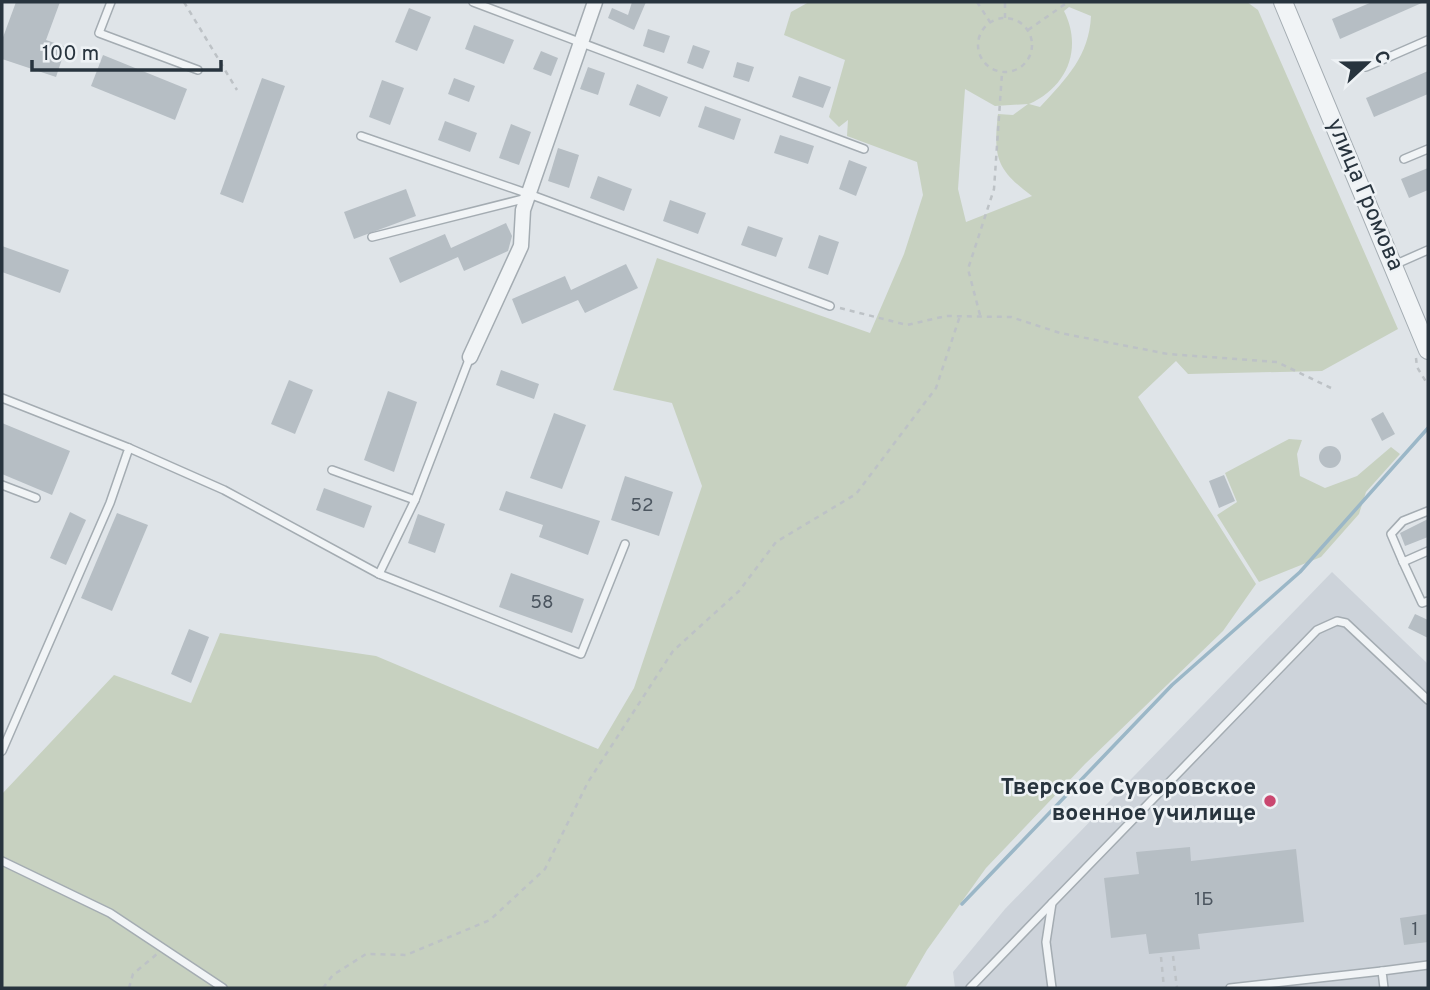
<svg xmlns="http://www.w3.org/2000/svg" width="1430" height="990" viewBox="0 0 1430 990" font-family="Overpass,sans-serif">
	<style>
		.built { fill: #cdd3da }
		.green { fill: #c7d1c0; fill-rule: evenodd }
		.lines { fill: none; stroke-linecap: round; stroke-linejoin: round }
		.stream { stroke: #9bb7c7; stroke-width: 3.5 }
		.building { fill: #b6bec4 }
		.service-casing { stroke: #a4acb2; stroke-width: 10 }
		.minor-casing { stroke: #a4acb2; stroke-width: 17 }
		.tertiary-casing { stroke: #a4acb2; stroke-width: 20 }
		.path { stroke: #bdc2c6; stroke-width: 2.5; stroke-dasharray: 5 5; stroke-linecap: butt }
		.service { stroke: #f1f4f6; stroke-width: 7 }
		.minor { stroke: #f1f4f6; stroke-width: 14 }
		.tertiary { stroke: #f1f4f6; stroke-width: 18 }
		.poi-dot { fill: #ca4770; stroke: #eef2f5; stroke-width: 2.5 }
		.labels { text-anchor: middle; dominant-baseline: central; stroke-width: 5; stroke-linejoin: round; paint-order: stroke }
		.number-label { font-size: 19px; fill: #4c5660 }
		.street-label { font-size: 23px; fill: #28343e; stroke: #eef2f5 }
		.poi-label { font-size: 23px; font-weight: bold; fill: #28343e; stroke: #eef2f5; text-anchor: end }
	</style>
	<rect width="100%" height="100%" fill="#dfe4e8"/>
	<path class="built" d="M 1332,572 L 1428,664 L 1428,988 L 955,988 L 953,972 L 1005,909 Z"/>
	<g class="green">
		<path d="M 809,2 L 1247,2 L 1258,10 L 1398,329 L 1322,371 L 1188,374 L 1176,361 L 1138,397 L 1256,584 L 1223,631 L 1085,764 L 986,868 L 927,950 L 905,988 L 2,988 L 2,794 L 114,675 L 191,703 L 220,633 L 376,656 L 598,749 L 634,688 L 702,486 L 672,403 L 613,390 L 657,258 L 870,333 L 904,254 L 923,195 L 917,162 L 847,136 L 848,120 L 839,127 L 829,117 L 845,60 L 784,35 L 791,12 ZM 1069,7 L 1091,16 C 1089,56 1067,78 1040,107 L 1029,104 C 1067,87 1083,49 1064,11 ZM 965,89 L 995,106 L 1028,104 L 1013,115 L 998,114 C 993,158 997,170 1032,196 L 966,222 L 958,189 Z"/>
		<path d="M 1289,439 L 1302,440 L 1297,454 L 1300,476 L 1325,488 L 1357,476 L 1391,447 L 1400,454 L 1366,492 L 1359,514 L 1321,557 L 1259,582 L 1217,515 L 1237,502 L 1225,473 Z"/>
	</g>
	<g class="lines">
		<path class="stream" d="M 962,904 L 1172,685 L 1300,572 L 1428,428"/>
	</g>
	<g class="building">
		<path d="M 16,2 L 60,2 L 46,40 L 66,47 L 56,77 L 2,59 L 2,40 Z"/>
		<path d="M 632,2 L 646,2 L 634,30 L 608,18 L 612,8 L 628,15 Z"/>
		<path d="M 1372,2 L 1424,2 L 1340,39 L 1332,19 Z"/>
		<path d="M 409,8 L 431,17 L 417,51 L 395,42 Z"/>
		<path d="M 474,25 L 514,40 L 504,64 L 465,49 Z"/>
		<path d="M 648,29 L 670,36 L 664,53 L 643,46 Z"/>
		<path d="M 693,45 L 710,51 L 703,69 L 687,63 Z"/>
		<path d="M 541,51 L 558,58 L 551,76 L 533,69 Z"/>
		<path d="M 103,55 L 187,89 L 175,120 L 91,86 Z"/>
		<path d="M 737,62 L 754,67 L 749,82 L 733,77 Z"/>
		<path d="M 588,67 L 605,73 L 598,95 L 580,89 Z"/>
		<path d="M 1428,71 L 1428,94 L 1374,117 L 1366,98 Z"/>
		<path d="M 799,76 L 831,87 L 823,108 L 792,97 Z"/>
		<path d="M 262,78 L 285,86 L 243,203 L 220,194 Z"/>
		<path d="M 454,78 L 475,86 L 469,102 L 448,94 Z"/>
		<path d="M 382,80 L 404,88 L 390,125 L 369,117 Z"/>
		<path d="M 637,84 L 668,97 L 660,117 L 629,105 Z"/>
		<path d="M 705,106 L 741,119 L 734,140 L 698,127 Z"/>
		<path d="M 445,121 L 477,133 L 470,152 L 438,140 Z"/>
		<path d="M 511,124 L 531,132 L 519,165 L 499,158 Z"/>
		<path d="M 780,135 L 814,146 L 808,164 L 774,153 Z"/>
		<path d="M 558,148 L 579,155 L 569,188 L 548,181 Z"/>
		<path d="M 849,160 L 867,167 L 856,196 L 839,189 Z"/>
		<path d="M 1428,168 L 1428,190 L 1409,198 L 1401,179 Z"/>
		<path d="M 598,176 L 632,189 L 624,211 L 590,198 Z"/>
		<path d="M 406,189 L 416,216 L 354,239 L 344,212 Z"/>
		<path d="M 670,200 L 706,213 L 698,234 L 663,221 Z"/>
		<path d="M 506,223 L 512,236 L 508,251 L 464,271 L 458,257 L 400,283 L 389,258 L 445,234 L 451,248 Z"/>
		<path d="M 748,226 L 783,238 L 776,257 L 741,245 Z"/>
		<path d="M 819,235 L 839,242 L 828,275 L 808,268 Z"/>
		<path d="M 2,246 L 69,270 L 60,293 L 2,272 Z"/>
		<path d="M 626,264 L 638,288 L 585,313 L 578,300 L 522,324 L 512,299 L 565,276 L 571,290 Z"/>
		<path d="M 501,370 L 539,384 L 534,399 L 496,385 Z"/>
		<path d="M 289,380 L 313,390 L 295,434 L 271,424 Z"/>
		<path d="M 388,391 L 417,402 L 394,472 L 364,460 Z"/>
		<path d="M 1383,412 L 1395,434 L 1382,441 L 1371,419 Z"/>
		<path d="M 554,413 L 586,425 L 562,489 L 530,478 Z"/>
		<path d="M 2,423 L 70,451 L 52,495 L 2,474 Z"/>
		<circle cx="1330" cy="457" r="11"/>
		<path d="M 1224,475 L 1235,501 L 1219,508 L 1209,481 Z"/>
		<path d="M 625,476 L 673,492 L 659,536 L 611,520 Z"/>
		<path d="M 324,488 L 372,506 L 364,528 L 316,510 Z"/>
		<path d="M 506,491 L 600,521 L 588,555 L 539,537 L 543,525 L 499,510 Z"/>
		<path d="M 70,512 L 86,520 L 66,565 L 50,558 Z"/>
		<path d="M 117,513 L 148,525 L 112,611 L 81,598 Z"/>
		<path d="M 418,514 L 445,524 L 435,553 L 408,543 Z"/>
		<path d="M 1428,519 L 1428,537 L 1405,546 L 1400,533 Z"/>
		<path d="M 511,573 L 584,599 L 572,633 L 499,607 Z"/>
		<path d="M 1415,614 L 1428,620 L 1428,638 L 1408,628 Z"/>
		<path d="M 189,629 L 209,637 L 191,683 L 171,674 Z"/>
		<path d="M 1190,847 L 1191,861 L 1296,849 L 1304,922 L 1198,934 L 1200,949 L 1149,954 L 1146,934 L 1111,938 L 1104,878 L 1139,874 L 1136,852 Z"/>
		<path d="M 1428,914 L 1428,942 L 1404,945 L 1400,918 Z"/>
	</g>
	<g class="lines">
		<g class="service-casing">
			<g id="service">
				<path d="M 111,2 L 99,33 L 198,70"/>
				<path d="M 473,2 L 864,149"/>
				<path d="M 1366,67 L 1428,40"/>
				<path d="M 361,136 L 529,194 L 830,306"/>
				<path d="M 1404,159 L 1428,149"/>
				<path d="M 372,237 L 527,198"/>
				<path d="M 1394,265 L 1428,250"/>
				<path d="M 2,398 L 129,448 L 110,503 L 2,751"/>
				<path d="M 129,448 L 224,490 L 379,574 L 415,500"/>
				<path d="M 332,470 L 415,500 L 470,357"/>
				<path d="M 2,485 L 36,498"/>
				<path d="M 1428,511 L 1403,521 L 1391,534 L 1403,562 L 1428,551"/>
				<path d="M 1403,562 L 1422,603 L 1428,601"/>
				<path d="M 379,574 L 581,654 L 625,544"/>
				<path d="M 2,861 L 110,913 L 223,988"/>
				<path d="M 970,988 L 1052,903"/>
				<path d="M 1052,988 L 1046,942 L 1052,903 L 1317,630 L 1337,621 L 1346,623 L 1428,700"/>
				<path d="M 1230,988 L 1382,971"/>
				<path d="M 1384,988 L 1382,971 L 1428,965"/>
			</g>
		</g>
		<g class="minor-casing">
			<path id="minor" d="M 470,357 L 521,246 L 523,210 L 595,2"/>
		</g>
		<g class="tertiary-casing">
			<path id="tertiary" d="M 1283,2 L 1428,350"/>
		</g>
		<g class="path">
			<path d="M 184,2 L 237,90"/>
			<path d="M 977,2 L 990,22"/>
			<circle cx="1005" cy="45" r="27"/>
			<path d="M 1005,18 L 1005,2"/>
			<path d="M 1028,30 L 1068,2"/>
			<path d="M 840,308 L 907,325 L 946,316 L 1011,317 L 1060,333 L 1168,354 L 1277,362 L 1331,388"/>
			<path d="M 980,315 L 968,269 L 994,189 L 1002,73"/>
			<path d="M 1416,358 L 1417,367 L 1428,385"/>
			<path d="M 1173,956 L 1177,988"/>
			<path d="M 1161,957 L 1164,988"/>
			<path d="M 129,988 L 133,974 L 157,954"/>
			<path d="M 323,988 L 333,975 L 366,954 L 406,955 L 490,920 L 545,869 L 588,782 L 673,651 L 739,591 L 776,542 L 856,494 L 936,388 L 960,316"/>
		</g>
		<use href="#service" class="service"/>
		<use href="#minor" class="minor"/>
		<use href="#tertiary" class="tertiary"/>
	</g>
	<circle class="poi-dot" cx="1270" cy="801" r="7"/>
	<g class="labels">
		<g class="number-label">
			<text x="642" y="506">52</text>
			<text x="542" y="603">58</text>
			<text x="1204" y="900">1Б</text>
			<text x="1415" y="930">1</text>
		</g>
		<g class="street-label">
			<text transform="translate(1364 195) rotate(67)">улица Громова</text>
		</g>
		<g class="poi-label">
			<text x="1256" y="788">Тверское Суворовское<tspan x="1256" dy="26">военное училище</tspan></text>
		</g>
	</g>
	<rect width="1430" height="990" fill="none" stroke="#28343e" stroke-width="7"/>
	<g transform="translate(1367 63) rotate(68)" stroke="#eef2f5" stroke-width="5" paint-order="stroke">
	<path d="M0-5L12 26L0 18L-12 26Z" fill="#28343e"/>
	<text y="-10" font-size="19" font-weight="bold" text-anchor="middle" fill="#28343e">С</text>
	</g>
	<path d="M32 60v10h189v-10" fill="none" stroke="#28343e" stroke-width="3.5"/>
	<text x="42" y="60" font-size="21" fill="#28343e" stroke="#eef2f5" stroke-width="5" paint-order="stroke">100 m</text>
</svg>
